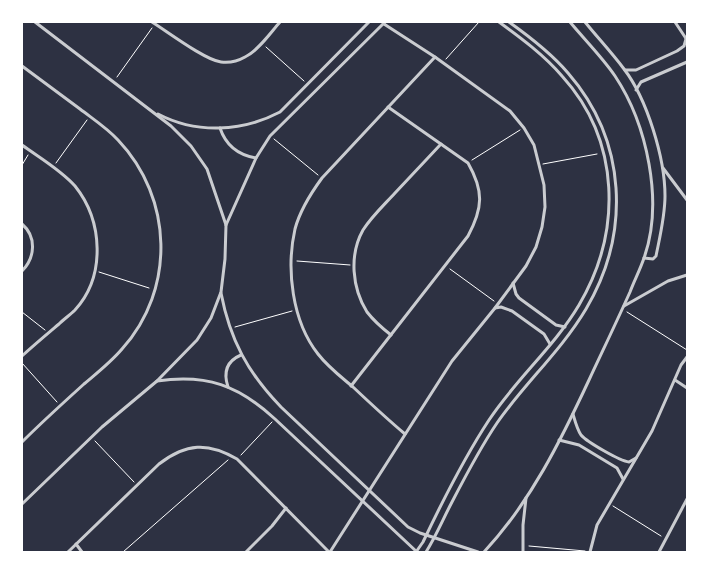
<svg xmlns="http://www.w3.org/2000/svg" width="709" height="574" viewBox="0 0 709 574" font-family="'Alegreya Sans',sans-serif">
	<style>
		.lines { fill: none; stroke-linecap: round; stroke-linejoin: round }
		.path { stroke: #fff; stroke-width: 1 }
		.minor { stroke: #caccd0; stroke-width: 3 }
	</style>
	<rect width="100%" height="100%" fill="#2d3142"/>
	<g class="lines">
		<g class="path">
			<path d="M 266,47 L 304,81"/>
			<path d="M 446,59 L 479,22"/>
			<path d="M 117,77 L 152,28"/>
			<path d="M 274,139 L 318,175"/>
			<path d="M 472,160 L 520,130"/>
			<path d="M 56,163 L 87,120"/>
			<path d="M 543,164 L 597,154"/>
			<path d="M 22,165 L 28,155"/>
			<path d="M 297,261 L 350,265"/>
			<path d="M 450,269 L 494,301"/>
			<path d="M 99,272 L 149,288"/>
			<path d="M 22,312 L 45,330"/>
			<path d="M 627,312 L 687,350"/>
			<path d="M 235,327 L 292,311"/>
			<path d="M 22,363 L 57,402"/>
			<path d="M 95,441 L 134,482"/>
			<path d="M 241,455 L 272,422"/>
			<path d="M 613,506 L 661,536"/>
			<path d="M 529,546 L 585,551"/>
			<path d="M 123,552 L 228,460"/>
		</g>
		<g class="minor">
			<path d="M 152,22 C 168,32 205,60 221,62 C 229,63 238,61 245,57 C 258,51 271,32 280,22"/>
			<path d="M 585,22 C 598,38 612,53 624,69 C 647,99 665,158 665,196 C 665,216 660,236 656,256 L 653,259 L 644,258"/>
			<path d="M 675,22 L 687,40"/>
			<path d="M 22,66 C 41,80 61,95 80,109 C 93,119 107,128 118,140 C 173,198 176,289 122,349 C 111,362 97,373 84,384 C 63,403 42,422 22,442"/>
			<path d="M 625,70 L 636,70 L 677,51 L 684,46 L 686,39"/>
			<path d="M 636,90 L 641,82 L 687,62"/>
			<path d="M 158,114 C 196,134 242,132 280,112 L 369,22"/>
			<path d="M 220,128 C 226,146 238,155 256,158"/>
			<path d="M 22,145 C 40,158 61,170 75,186 C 103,221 106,276 75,310 C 70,315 64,319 59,324 C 46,335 34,345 22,356"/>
			<path d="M 663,168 L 687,200"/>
			<path d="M 22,224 C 37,237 35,258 22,271"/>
			<path d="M 226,225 L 256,158 L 270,136 L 385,22"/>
			<path d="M 513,283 L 516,294 L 519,298 L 556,325 L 565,327"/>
			<path d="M 221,293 C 230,340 248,373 281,407 L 408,527 L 420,533 L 478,552"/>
			<path d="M 624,306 L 668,281 L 687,275"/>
			<path d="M 495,308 L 501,307 L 512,311 L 544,334 L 550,344"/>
			<path d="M 391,335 C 382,328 374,321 367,312 C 352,288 349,255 363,230 C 372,216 384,205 395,193 C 410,177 426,160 441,144"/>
			<path d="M 675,380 L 687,388"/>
			<path d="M 157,381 C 207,374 238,385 275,419 L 417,552"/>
			<path d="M 351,386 L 468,236 C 483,208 484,191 468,163 L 388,107"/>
			<path d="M 228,387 C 223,372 227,361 241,355"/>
			<path d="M 573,414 C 575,421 577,429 581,435 C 587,442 620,461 629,462 L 636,458"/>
			<path d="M 405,434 C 387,419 370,403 353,387 C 340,376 328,367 318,354 C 292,321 286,269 295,229 C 300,210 311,193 322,178 L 435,57"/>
			<path d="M 559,440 L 579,445 L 584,448 L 617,468 L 623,479"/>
			<path d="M 22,504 L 102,427 L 157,381 L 197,340 L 211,318 L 221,292 L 225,259 L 226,225 L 207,169 L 191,146 L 171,126 L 35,22"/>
			<path d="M 76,544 L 82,552"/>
			<path d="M 68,552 L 159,464 C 186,443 208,442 237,459 L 329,552"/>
			<path d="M 246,552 L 272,526 L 286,508"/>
			<path d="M 330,552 L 452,361 L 495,308 L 526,266 L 536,247 L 542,227 L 545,207 L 544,185 L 534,145 L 524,128 L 510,111 L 435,57 L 384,24"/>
			<path d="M 416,552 L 423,542 C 443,500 464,458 489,420 C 516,379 554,347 579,305 C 622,232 621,141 562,76 C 544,55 521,38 499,22"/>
			<path d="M 426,552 C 436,536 443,519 452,502 C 466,475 480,448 497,423 C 524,384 561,351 586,309 C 631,233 627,141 568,73 C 552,54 530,37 509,22"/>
			<path d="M 484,552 C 530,503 561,440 589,380 C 603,350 617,321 630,292 C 634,281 640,270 644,258 C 664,202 647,124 615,76 C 603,58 584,39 570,22"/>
			<path d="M 523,552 L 523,525 L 526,498"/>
			<path d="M 590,552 L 597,525 L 652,431 L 681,365 L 687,357"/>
			<path d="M 659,552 L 687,499"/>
		</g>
	</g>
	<rect width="709" height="574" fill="none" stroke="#ffffff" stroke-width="46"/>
</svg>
